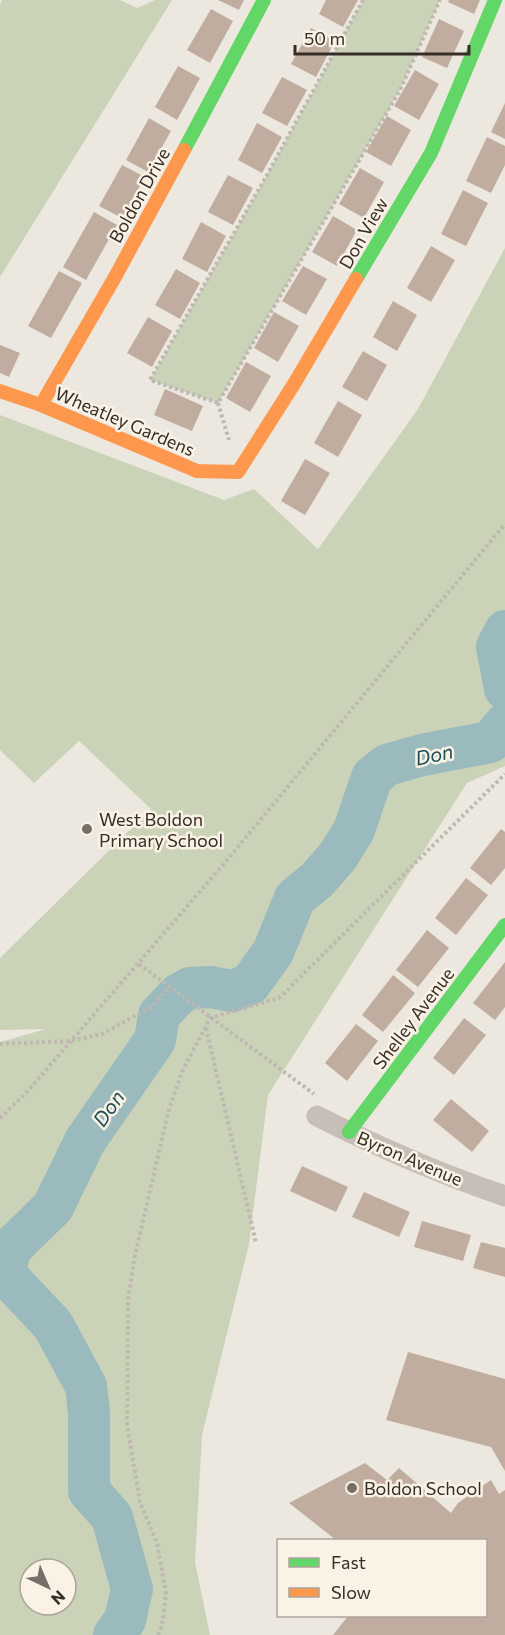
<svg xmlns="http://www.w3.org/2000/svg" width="505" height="1635" viewBox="0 0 505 1635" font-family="Commissioner,sans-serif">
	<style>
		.green { fill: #cad3b8; fill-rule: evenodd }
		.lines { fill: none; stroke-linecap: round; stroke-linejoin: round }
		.river { stroke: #9ababe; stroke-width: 42 }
		.building { fill: #c1ada0 }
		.path { stroke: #beb8b0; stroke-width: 4; stroke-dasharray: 3 3; stroke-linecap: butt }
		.street { stroke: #c5bfb8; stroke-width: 21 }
		.fast { stroke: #63d668; stroke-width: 14 }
		.slow { stroke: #ff974d; stroke-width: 14 }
		.poi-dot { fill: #766e67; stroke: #faf3e5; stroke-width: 2 }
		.labels { text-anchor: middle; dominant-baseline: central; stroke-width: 5; stroke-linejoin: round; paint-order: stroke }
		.street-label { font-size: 18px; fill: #362d26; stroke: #faf3e5 }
		.poi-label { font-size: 18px; fill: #362d26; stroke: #faf3e5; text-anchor: start }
		.water-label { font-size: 20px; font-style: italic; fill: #1b4e58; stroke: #faf3e5 }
	</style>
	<rect width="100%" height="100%" fill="#ece8df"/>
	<g class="green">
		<path d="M 2,0 L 120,0 L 137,8 L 155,0 L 172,0 L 0,277 L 0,5 Z"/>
		<path d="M 363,0 L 440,0 L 400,90 L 218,403 L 150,380 L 267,175 Z"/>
		<path d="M 505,248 L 505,766 L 467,783 L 268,1095 L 249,1244 L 202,1435 L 195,1562 L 210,1635 L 0,1635 L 0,1042 L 46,1029 L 0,1030 L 0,958 L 151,809 L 79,741 L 34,783 L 0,750 L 0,415 L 224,500 L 254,489 L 318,549 L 418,409 ZM 30,1569 L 66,1569 L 66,1605 L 30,1605 Z"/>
	</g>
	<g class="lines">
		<g class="river">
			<path d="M 505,631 L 497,647 L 505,689"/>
			<path d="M 114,1635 L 125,1620 L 132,1589 L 112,1517 L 89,1491 L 89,1413 L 86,1386 L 53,1325 L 4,1273 L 11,1248 L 53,1207 L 85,1141 L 155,1040 L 159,1015 L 179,994 L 190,988 L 210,987 L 232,991 L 250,984 L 273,952 L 295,898 L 317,880 L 338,856 L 354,830 L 372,777 L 387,765 L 422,755 L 490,742 L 505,724"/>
		</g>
	</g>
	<g class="building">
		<path d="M 218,0 L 244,0 L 239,10 Z"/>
		<path d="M 326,0 L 358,0 L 343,27 L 319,14 Z"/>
		<path d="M 449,0 L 480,0 L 474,14 L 448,2 Z"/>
		<path d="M 211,9 L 233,21 L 210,63 L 187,50 Z"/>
		<path d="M 439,19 L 464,31 L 447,68 L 422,57 Z"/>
		<path d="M 311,28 L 335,41 L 316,77 L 291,64 Z"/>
		<path d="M 178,66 L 200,78 L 177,120 L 155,107 Z"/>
		<path d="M 415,70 L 439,84 L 419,120 L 394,106 Z"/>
		<path d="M 282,77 L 307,90 L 287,126 L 262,113 Z"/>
		<path d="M 505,103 L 505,139 L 491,132 Z"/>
		<path d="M 387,116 L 411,130 L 391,166 L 366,152 Z"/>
		<path d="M 149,118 L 171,131 L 148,172 L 126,160 Z"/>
		<path d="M 257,123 L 282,137 L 262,173 L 238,160 Z"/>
		<path d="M 487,137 L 505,146 L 505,165 L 491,193 L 466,181 Z"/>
		<path d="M 122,165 L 145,177 L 122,218 L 99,206 Z"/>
		<path d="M 360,168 L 384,182 L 364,218 L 339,204 Z"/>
		<path d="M 228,175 L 253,188 L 233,225 L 208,212 Z"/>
		<path d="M 463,190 L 488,203 L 466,246 L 441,234 Z"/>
		<path d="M 94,212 L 117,225 L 86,280 L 63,267 Z"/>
		<path d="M 333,216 L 357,230 L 337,266 L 312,252 Z"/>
		<path d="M 201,222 L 226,236 L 207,272 L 182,259 Z"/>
		<path d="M 431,246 L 455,260 L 431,302 L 407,288 Z"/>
		<path d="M 303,266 L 327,279 L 306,315 L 282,301 Z"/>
		<path d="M 176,269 L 200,283 L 180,319 L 155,305 Z"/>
		<path d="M 59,271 L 82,283 L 51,338 L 28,326 Z"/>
		<path d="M 393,301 L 417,315 L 397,351 L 373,337 Z"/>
		<path d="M 274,312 L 299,326 L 278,362 L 254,348 Z"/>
		<path d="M 148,317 L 172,331 L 152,367 L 127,353 Z"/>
		<path d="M 0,345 L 20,353 L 9,377 L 0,373 Z"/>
		<path d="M 363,351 L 387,365 L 367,401 L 342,387 Z"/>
		<path d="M 246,362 L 271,376 L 250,412 L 226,398 Z"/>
		<path d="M 165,389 L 203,406 L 192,431 L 154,415 Z"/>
		<path d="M 338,401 L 362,415 L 338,457 L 314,443 Z"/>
		<path d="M 305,459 L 330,473 L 305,515 L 281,501 Z"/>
		<path d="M 501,829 L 505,832 L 505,868 L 491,885 L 470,868 Z"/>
		<path d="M 466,878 L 488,895 L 456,935 L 435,918 Z"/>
		<path d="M 427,930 L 449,948 L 418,987 L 396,970 Z"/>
		<path d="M 505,962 L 505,1007 L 495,1020 L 473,1003 Z"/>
		<path d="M 393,975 L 415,993 L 383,1032 L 362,1015 Z"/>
		<path d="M 464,1018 L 486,1035 L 454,1075 L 433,1058 Z"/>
		<path d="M 356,1024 L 378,1041 L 347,1081 L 325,1063 Z"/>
		<path d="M 451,1099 L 489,1131 L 472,1152 L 433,1120 Z"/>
		<path d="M 302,1166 L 348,1187 L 336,1212 L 290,1191 Z"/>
		<path d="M 364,1192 L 410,1212 L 399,1237 L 352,1217 Z"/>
		<path d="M 422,1221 L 471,1235 L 463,1261 L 414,1247 Z"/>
		<path d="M 481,1242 L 505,1248 L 505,1277 L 473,1268 Z"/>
		<path d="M 408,1352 L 505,1379 L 505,1471 L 491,1447 L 386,1420 Z"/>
		<path d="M 365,1463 L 387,1480 L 399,1468 L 451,1513 L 458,1503 L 491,1480 L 499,1494 L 505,1490 L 505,1635 L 333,1635 L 348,1616 L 486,1616 L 486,1540 L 336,1540 L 289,1503 Z"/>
	</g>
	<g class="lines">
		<g class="path">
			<path d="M 363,0 L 267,175 L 150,380 L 218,403 L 400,90 L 440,0"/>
			<path d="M 218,403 L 229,440"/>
			<path d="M 139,964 L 314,1094"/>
			<path d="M 206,1028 L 256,1243"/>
			<path d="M 0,1044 L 71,1041 L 102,1034 L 153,1006 L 169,987"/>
			<path d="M 0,1118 L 26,1093 L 71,1041 L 228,859 L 505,524"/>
			<path d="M 158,1635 L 162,1626 L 166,1594 L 157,1543 L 140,1502 L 127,1424 L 128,1300 L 135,1255 L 168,1113 L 182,1072 L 210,1018 L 279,998 L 505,774"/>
		</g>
		<path class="street" d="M 317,1116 C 378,1147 440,1174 505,1196"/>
		<g class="fast">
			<path d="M 184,150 L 264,0"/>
			<path d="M 356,279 L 431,153 L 495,0"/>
			<path d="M 349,1132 L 505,925"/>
		</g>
		<g class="slow">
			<path d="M 0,391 L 41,405 L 197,471 L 238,472 L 294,384 L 356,279"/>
			<path d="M 41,405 L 115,277 L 184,150"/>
		</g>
	</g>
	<g class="poi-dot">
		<circle cx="87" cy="829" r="6"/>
		<circle cx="352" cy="1488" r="6"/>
	</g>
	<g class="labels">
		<g class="street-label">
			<text transform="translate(139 195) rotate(-61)">Boldon Drive</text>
			<text transform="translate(363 233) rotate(-60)">Don View</text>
			<text transform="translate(125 421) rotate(23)">Wheatley Gardens</text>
			<text transform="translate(413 1018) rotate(-53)">Shelley Avenue</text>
			<text transform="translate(410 1158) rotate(23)">Byron Avenue</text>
		</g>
		<g class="poi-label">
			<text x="99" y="819">West Boldon<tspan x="99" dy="21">Primary School</tspan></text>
			<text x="364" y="1488">Boldon School</text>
		</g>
		<g class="water-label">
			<text transform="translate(434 754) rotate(-12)">Don</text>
			<text transform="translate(108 1108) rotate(-55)">Don</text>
		</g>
	</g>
	<rect x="277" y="1539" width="210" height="78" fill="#faf3e5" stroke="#aca499" stroke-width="1.5"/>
	<rect x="289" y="1558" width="30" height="9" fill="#63d668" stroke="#aca499" stroke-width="1.5"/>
	<text x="331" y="1569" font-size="18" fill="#362d26">Fast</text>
	<rect x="289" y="1588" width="30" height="9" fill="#ff974d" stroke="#aca499" stroke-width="1.5"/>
	<text x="331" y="1599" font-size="18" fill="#362d26">Slow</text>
	<g transform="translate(48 1587) rotate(136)"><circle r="28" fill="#faf3e5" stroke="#aca499" stroke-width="1.5"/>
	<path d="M0-4.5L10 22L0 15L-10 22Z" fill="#766e67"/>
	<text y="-9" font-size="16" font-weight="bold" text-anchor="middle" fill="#362d26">N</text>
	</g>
	<path d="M295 45v9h174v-9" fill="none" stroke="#362d26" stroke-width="3"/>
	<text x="304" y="45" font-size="18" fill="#362d26" stroke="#faf3e5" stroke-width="4.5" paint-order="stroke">50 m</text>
</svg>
